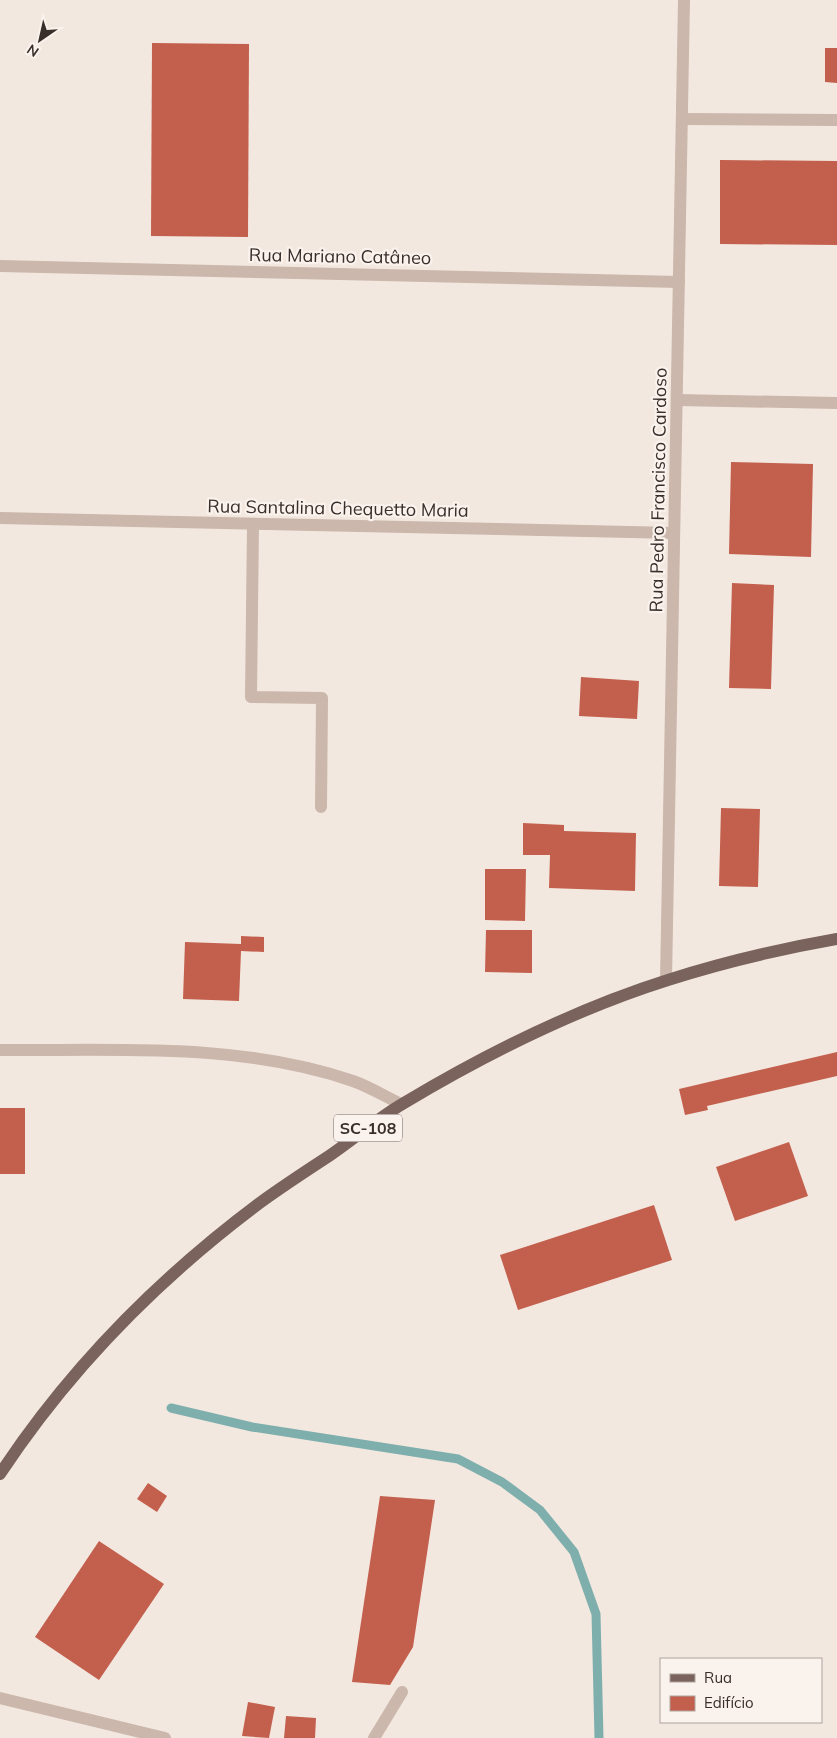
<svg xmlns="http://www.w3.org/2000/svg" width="837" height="1738" viewBox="0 0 837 1738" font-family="Mulish,sans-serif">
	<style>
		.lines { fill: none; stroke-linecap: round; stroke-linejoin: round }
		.stream { stroke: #7fafad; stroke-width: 9 }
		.building { fill: #c35f4d }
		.minor { stroke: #cbb7ab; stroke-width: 12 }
		.major { stroke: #7a635c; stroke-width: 12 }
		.labels { text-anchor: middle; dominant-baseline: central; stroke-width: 4.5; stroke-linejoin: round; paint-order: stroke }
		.shield { fill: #faf2ec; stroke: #736964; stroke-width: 1 }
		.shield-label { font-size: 16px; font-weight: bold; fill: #392e2a }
		.street-label { font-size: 18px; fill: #392e2a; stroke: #faf2ec }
	</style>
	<rect width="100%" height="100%" fill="#f3e8e0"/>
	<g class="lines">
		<path class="stream" d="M 171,1408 L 252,1427 L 458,1459 L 502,1482 L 540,1510 L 574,1552 L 596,1614 L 599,1738"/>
	</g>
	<g class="building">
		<path d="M 152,43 L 249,44 L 248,237 L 151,236 Z"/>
		<path d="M 825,48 L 837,48 L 837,83 L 825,82 Z"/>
		<path d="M 720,160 L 837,161 L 837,245 L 720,244 Z"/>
		<path d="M 731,462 L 813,464 L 811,557 L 729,554 Z"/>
		<path d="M 732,583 L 774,585 L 771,689 L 729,688 Z"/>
		<path d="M 581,677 L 639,681 L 637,719 L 579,716 Z"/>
		<path d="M 721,808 L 760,809 L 758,887 L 719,886 Z"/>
		<path d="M 523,823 L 564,825 L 564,831 L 636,833 L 635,891 L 549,888 L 550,855 L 523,855 Z"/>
		<path d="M 485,869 L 526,869 L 525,921 L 485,920 Z"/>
		<path d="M 486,930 L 532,930 L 532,973 L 485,972 Z"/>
		<path d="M 241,936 L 264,937 L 264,952 L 241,951 L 239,1001 L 183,999 L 185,942 L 241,944 Z"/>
		<path d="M 837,1052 L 837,1076 L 707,1106 L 708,1110 L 685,1115 L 679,1089 Z"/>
		<rect x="0" y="1108" width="25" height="66"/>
		<path d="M 789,1142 L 808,1196 L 735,1221 L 716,1167 Z"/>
		<path d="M 654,1205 L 672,1260 L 518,1310 L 500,1255 Z"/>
		<path d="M 148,1483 L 167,1496 L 157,1512 L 137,1499 Z"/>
		<path d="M 380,1496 L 435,1500 L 413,1647 L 390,1685 L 352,1682 Z"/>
		<path d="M 99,1541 L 164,1584 L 99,1680 L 35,1637 Z"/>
		<path d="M 248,1702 L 275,1707 L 269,1738 L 242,1736 Z"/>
		<path d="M 286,1716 L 316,1718 L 315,1738 L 284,1738 Z"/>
	</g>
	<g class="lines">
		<g class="minor">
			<path d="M 682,119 L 837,120"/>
			<path d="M 0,266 L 679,282"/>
			<path d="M 677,400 L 837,403"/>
			<path d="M 0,518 L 674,533"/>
			<path d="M 253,524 L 251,697 L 322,698 L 321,807"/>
			<path d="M 666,980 L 684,0"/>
			<path d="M 0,1050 C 118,1051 240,1042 353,1081 C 370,1087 386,1097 401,1104"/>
			<path d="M 0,1698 L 165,1738"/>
			<path d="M 374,1738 L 402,1692"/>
		</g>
		<path class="major" d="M 0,1474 C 70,1368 159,1278 261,1202 C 283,1186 306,1171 329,1156 C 354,1139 378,1118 404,1103 C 486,1054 576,1009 668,980 C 724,962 780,949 837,939"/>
	</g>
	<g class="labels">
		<rect class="shield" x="334" y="1114.5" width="68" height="27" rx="4"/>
		<g class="shield-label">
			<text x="368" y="1128">SC-108</text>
		</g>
		<g class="street-label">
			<text transform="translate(340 256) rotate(1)">Rua Mariano Catâneo</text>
			<text transform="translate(658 490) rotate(-89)">Rua Pedro Francisco Cardoso</text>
			<text transform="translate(338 508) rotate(1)">Rua Santalina Chequetto Maria</text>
		</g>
	</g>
	<rect x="660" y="1658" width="162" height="65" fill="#faf2ec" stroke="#ada49e"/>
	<rect x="670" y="1674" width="25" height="8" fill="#7a635c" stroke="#ada49e"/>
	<text x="704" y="1683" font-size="15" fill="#392e2a">Rua</text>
	<rect x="670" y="1696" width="25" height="15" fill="#c35f4d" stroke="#ada49e"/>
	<text x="704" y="1708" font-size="15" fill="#392e2a">Edifício</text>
	<g transform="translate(40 40) rotate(214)" stroke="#faf2ec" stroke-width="4" paint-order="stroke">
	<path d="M0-4L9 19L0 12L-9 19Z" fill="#392e2a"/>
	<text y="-8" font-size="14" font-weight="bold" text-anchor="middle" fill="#392e2a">N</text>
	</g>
</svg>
